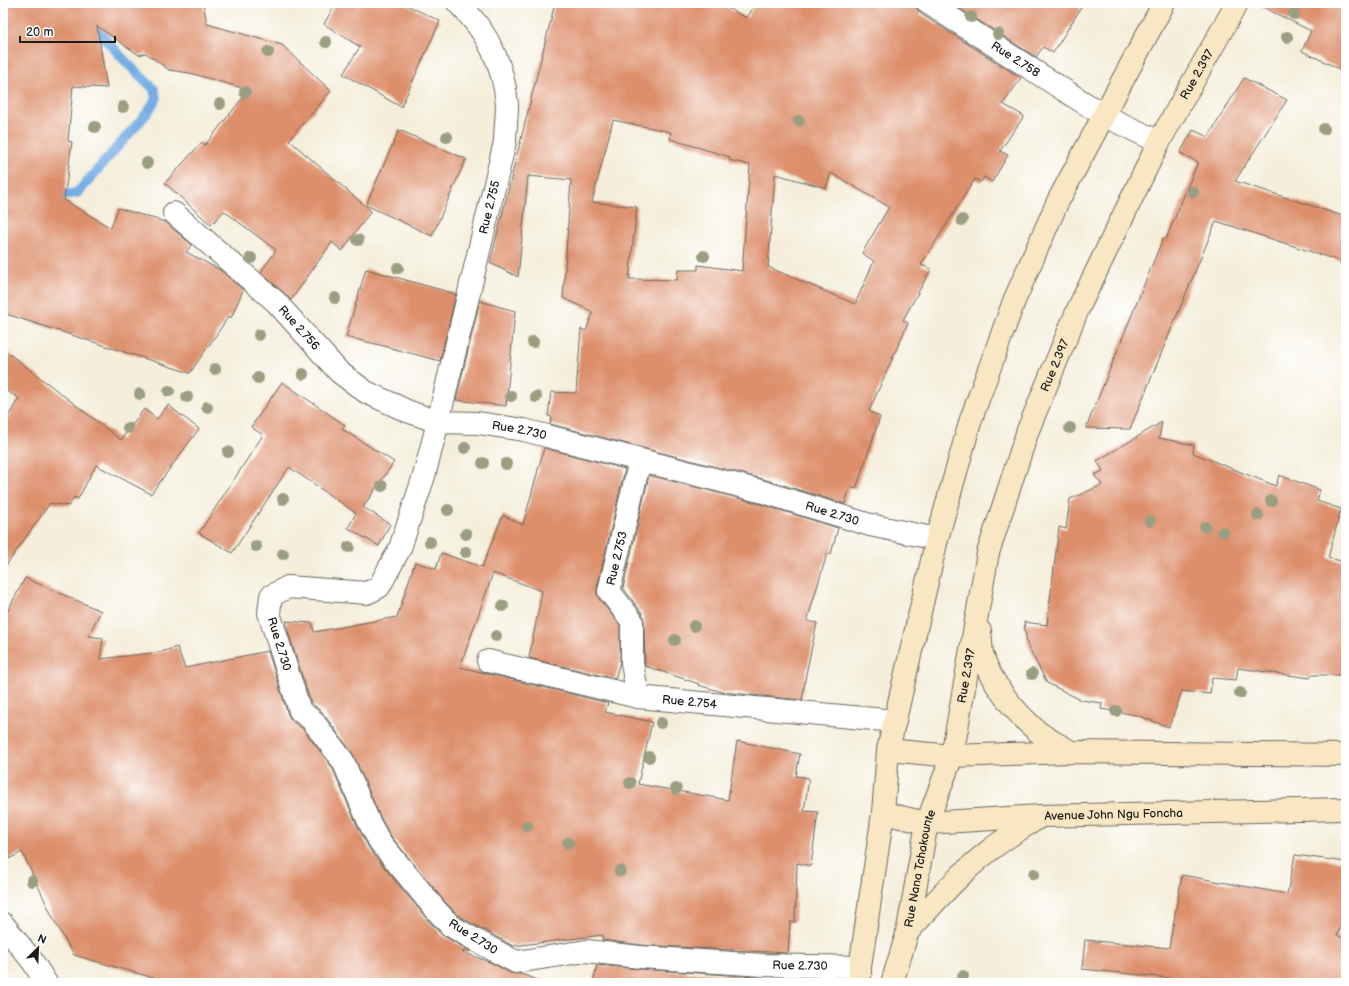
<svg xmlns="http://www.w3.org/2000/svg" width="1349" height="986" viewBox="0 0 1349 986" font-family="'Balsamiq Sans',sans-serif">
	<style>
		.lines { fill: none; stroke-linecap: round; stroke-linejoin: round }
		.stream { stroke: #74ade4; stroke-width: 10 }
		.building { fill: #dd8f6c; fill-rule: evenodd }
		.street-casing { stroke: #68665e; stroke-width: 24 }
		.secondary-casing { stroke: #68665e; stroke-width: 24 }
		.street { stroke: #fff; stroke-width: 22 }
		.secondary { stroke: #f9e7c3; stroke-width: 22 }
		.tree { fill: #9b9f82 }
		.labels { text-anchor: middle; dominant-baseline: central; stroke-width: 4; stroke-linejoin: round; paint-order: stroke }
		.street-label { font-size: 12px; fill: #1c1c1c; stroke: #fff }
	</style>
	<rect width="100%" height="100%" fill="#fff"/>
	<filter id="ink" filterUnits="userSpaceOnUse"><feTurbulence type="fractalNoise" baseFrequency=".025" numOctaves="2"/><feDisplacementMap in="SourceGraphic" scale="8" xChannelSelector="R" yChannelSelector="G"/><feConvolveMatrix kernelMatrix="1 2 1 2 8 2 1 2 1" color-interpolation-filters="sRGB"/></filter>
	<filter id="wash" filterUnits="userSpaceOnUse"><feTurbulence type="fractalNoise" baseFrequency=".012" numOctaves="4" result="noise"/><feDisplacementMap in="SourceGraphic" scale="16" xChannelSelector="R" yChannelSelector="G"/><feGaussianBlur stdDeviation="0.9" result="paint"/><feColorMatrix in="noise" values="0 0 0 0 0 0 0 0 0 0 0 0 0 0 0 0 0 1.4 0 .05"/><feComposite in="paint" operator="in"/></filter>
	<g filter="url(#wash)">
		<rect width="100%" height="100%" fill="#f4eeda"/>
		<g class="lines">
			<path class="stream" d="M 52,191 L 63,195 L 77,193 L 148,112 L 156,99 L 154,89 L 126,62 L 98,31 L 87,12 L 86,3"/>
		</g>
		<g id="blocks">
			<g class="building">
				<path d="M 3,3 L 203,3 L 207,24 L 282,45 L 331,91 L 289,140 L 371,211 L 342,251 L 332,242 L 291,300 L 261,272 L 276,250 L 224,211 L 211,225 L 165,183 L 202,142 L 205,145 L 249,90 L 190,73 L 169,70 L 146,53 L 139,55 L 97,26 L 107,88 L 73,86 L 68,141 L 72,142 L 64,200 L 111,228 L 118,208 L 165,222 L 192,245 L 186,252 L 220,270 L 243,290 L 231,318 L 229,316 L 190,373 L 3,313 Z"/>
				<path d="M 336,3 L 402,3 L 440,21 L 401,107 L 343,74 L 360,47 L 324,24 Z"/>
				<path d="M 555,3 L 718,3 L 747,18 L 756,3 L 916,3 L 917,9 L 921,14 L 1021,78 L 1003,104 L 1024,116 L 1000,151 L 1008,155 L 992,182 L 984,177 L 981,182 L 975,179 L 921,265 L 931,269 L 903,320 L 908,323 L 869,411 L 880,417 L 856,489 L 850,487 L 845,504 L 763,479 L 550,424 L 552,417 L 548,416 L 551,392 L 576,393 L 581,329 L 586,331 L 593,312 L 563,298 L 571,180 L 528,176 L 518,277 L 490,263 ZM 613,120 L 671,132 L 670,139 L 730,157 L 729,160 L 750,165 L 742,271 L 698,265 L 698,270 L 678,270 L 677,280 L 629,279 L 637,207 L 592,202 ZM 831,173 L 889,207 L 862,253 L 874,261 L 855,304 L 768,267 L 775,174 L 826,188 Z"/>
				<path d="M 951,3 L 1084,3 L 1053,53 L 1043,47 L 1036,57 Z"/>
				<path d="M 1255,3 L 1346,3 L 1346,72 L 1302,51 L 1311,31 Z"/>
				<path d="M 1244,78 L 1287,100 L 1235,181 L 1346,217 L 1346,263 L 1216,221 L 1130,429 L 1086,428 L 1163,238 L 1166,239 L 1198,162 L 1180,153 L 1193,130 L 1208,137 Z"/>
				<path d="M 399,130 L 466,159 L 432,236 L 366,205 Z"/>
				<path d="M 366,269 L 456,294 L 440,361 L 376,344 L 346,337 Z"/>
				<path d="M 480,301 L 515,311 L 506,406 L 456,400 Z"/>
				<path d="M 3,349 L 121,440 L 144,409 L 157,419 L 168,405 L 199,429 L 151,494 L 96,465 L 78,499 L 74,497 L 69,506 L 50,503 L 3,570 L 3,425 L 19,398 L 3,389 Z"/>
				<path d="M 282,382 L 345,425 L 342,429 L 394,462 L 363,507 L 390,524 L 379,546 L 348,528 L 356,513 L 289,467 L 232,553 L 199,533 L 263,435 L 251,427 Z"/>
				<path d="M 1162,422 L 1159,438 L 1194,445 L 1193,453 L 1276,486 L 1279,475 L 1320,490 L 1317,501 L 1341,509 L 1328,558 L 1346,562 L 1346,675 L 1311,675 L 1310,678 L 1238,668 L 1236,680 L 1212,678 L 1210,694 L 1182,691 L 1169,727 L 1136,715 L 1101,709 L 1102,703 L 1081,700 L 1047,683 L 1027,644 L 1024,622 L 1047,625 L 1059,527 L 1066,529 L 1070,499 L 1102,485 L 1094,475 L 1103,471 L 1097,461 Z"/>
				<path d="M 544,448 L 625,469 L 597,588 L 597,594 L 599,599 L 620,625 L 620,662 L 615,679 L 529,658 L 542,591 L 493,573 L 460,667 L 608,703 L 605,712 L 652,722 L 638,784 L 728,800 L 737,741 L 800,754 L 796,776 L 809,778 L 804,811 L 818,812 L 811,866 L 797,863 L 795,922 L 790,922 L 788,953 L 641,945 L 602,940 L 603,935 L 513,946 L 459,916 L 445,902 L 390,835 L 380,817 L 353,754 L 322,712 L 311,703 L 289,635 L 286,621 L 312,623 L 314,632 L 397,617 L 415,562 L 436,569 L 441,553 L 482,567 L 503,515 L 523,525 Z"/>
				<path d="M 649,475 L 757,503 L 838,528 L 831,554 L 827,554 L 807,621 L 817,623 L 806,674 L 802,700 L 722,692 L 698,685 L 699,684 L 645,666 L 644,621 L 642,613 L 623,588 Z"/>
				<path d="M 25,578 L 101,611 L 88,636 L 103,638 L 100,659 L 161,652 L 177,647 L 185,668 L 268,651 L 288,715 L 292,721 L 303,729 L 332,767 L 358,827 L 370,850 L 426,918 L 442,935 L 470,951 L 462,952 L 492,963 L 510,973 L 521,974 L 538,980 L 537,983 L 171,983 L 74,955 L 55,922 L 22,852 L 3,862 L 3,620 Z"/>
				<path d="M 1295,855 L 1346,862 L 1346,916 L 1337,935 L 1346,940 L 1346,983 L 1169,983 L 1170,978 L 1082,969 L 1085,940 L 1169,948 L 1182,875 L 1287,894 Z"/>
				<path d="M 597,965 L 639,969 L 758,977 L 758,983 L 593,983 Z"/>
			</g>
		</g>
	</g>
	<g filter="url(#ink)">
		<use href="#blocks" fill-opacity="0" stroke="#68665e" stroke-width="1"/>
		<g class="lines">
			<g class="street-casing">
				<g id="street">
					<path id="s1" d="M 928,3 L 1103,115 L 1159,142"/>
					<path id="s2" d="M 174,213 L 276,302 L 339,372 L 366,392 L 407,411 L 438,422 L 505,142 C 505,130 507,117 507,105 C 504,64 487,31 458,3"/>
					<path id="s3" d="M 488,661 L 638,697 L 895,721"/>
					<path id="s4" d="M 638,697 L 632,663 L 632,621 L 609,591 L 640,460"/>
					<path d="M 3,924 L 33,962 L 46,983"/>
					<path id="s5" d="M 860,967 L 763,965 L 640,957 L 586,951 L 516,962 L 477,941 L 451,926 L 436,910 L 380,842 L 369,822 L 343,761 L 312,720 L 300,711 L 269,613 L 271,596 L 288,587 L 367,593 L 379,587 L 400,548 L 424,476 L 438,422 L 478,423 L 524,430 L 760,491 L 870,525 L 937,539"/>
				</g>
			</g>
			<g class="secondary-casing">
				<g id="secondary">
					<path d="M 980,631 C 981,638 981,646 982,653 C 989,681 1015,712 1037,731 C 1047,739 1060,745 1071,752"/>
					<path d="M 888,750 L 952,756 L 1071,752 L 1346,755"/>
					<path id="s6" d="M 883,813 L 927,823 L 1041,816 L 1346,809"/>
					<path d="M 907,933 C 933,904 959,874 990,850 C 1005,838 1022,828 1038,818"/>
					<path d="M 860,983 L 860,967 L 883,813 L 888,750 L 937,539 L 971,419 L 1014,301 L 1058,201 L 1164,3"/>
					<path id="s7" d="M 892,983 L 907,934 L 927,823 L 952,756 L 988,553 L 1028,430 L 1078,309 L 1159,142 L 1237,3"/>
				</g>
			</g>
			<use href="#street" class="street"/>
			<use href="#secondary" class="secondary"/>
		</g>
		<g class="tree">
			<circle cx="1294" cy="14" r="6"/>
			<circle cx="971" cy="17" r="6"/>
			<circle cx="998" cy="34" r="6"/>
			<circle cx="1287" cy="37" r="6"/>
			<circle cx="326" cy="42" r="6"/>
			<circle cx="268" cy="52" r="6"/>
			<circle cx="245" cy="92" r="6"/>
			<circle cx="220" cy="104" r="6"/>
			<circle cx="123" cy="107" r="6"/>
			<circle cx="799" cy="121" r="6"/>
			<circle cx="95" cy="127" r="6"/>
			<circle cx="1324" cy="129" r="6"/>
			<circle cx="447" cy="137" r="6"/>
			<circle cx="147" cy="163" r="6"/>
			<circle cx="1193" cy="192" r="6"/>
			<circle cx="962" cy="220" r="6"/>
			<circle cx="358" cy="240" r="6"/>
			<circle cx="704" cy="256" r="6"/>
			<circle cx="251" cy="258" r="6"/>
			<circle cx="398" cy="268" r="6"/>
			<circle cx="335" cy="298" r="6"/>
			<circle cx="259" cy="335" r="6"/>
			<circle cx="533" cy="342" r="6"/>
			<circle cx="215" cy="369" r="6"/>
			<circle cx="303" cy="374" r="6"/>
			<circle cx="258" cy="378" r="6"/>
			<circle cx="169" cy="391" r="6"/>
			<circle cx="140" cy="394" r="6"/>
			<circle cx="511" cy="396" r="6"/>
			<circle cx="187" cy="397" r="6"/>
			<circle cx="536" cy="397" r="6"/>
			<circle cx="207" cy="407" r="6"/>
			<circle cx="128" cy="428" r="6"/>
			<circle cx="1070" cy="428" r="6"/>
			<circle cx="465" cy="448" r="6"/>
			<circle cx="228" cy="452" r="6"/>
			<circle cx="483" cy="463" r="6"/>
			<circle cx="506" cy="464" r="6"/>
			<circle cx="382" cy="486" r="6"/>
			<circle cx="283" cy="499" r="6"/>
			<circle cx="1271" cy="501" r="6"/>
			<circle cx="448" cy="510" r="6"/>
			<circle cx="1258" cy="515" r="6"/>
			<circle cx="1150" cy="521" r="6"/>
			<circle cx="1205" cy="527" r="6"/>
			<circle cx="1223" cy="532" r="6"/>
			<circle cx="466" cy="534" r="6"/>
			<circle cx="430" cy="542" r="6"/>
			<circle cx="256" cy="546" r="6"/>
			<circle cx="349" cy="547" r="6"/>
			<circle cx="466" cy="552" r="6"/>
			<circle cx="283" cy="554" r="6"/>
			<circle cx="503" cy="606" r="6"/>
			<circle cx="694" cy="626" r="6"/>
			<circle cx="496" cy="636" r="6"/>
			<circle cx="675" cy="640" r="6"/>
			<circle cx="1032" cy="674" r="6"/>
			<circle cx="1240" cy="693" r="6"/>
			<circle cx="1116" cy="711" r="6"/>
			<circle cx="661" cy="723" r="6"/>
			<circle cx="649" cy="757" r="6"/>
			<circle cx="630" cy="783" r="6"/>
			<circle cx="676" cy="789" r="6"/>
			<circle cx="527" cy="826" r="6"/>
			<circle cx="568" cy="843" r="6"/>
			<circle cx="620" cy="871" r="6"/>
			<circle cx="1034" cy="874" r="6"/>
			<circle cx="32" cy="881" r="6"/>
			<circle cx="963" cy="976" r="6"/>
		</g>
	</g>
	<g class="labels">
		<g class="street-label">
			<text stroke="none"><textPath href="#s1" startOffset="104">Rue 2.758</textPath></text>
			<text stroke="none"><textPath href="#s7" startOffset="965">Rue 2.397</textPath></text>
			<text stroke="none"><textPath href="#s2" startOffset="562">Rue 2.755</textPath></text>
			<text stroke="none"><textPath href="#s2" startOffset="170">Rue 2.756</textPath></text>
			<text stroke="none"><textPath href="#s7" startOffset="641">Rue 2.397</textPath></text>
			<text stroke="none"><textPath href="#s5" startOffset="1175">Rue 2.730</textPath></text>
			<text stroke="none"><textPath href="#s5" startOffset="1499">Rue 2.730</textPath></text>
			<text stroke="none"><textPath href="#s4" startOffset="148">Rue 2.753</textPath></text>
			<text transform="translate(279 644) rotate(73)">Rue 2.730</text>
			<text stroke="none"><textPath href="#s7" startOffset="317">Rue 2.397</textPath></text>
			<text stroke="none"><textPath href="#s3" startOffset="206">Rue 2.754</textPath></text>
			<text stroke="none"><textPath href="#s6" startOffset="232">Avenue John Ngu Foncha</textPath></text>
			<text stroke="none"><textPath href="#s7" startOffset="118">Rue Nana Tchakounte</textPath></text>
			<text transform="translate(473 937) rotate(32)">Rue 2.730</text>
			<text transform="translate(800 966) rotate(1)">Rue 2.730</text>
		</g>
	</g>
	<rect width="1349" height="986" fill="none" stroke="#fff" stroke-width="16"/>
	<g transform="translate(38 948) rotate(24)" stroke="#ffffff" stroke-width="3" paint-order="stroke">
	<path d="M0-3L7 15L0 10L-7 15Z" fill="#1c1c1c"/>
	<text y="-6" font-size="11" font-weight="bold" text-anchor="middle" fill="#1c1c1c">N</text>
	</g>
	<path d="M20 36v6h95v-6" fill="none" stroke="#1c1c1c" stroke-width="2"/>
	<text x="26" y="36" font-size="12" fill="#1c1c1c" stroke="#ffffff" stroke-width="3" paint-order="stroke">20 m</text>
</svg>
